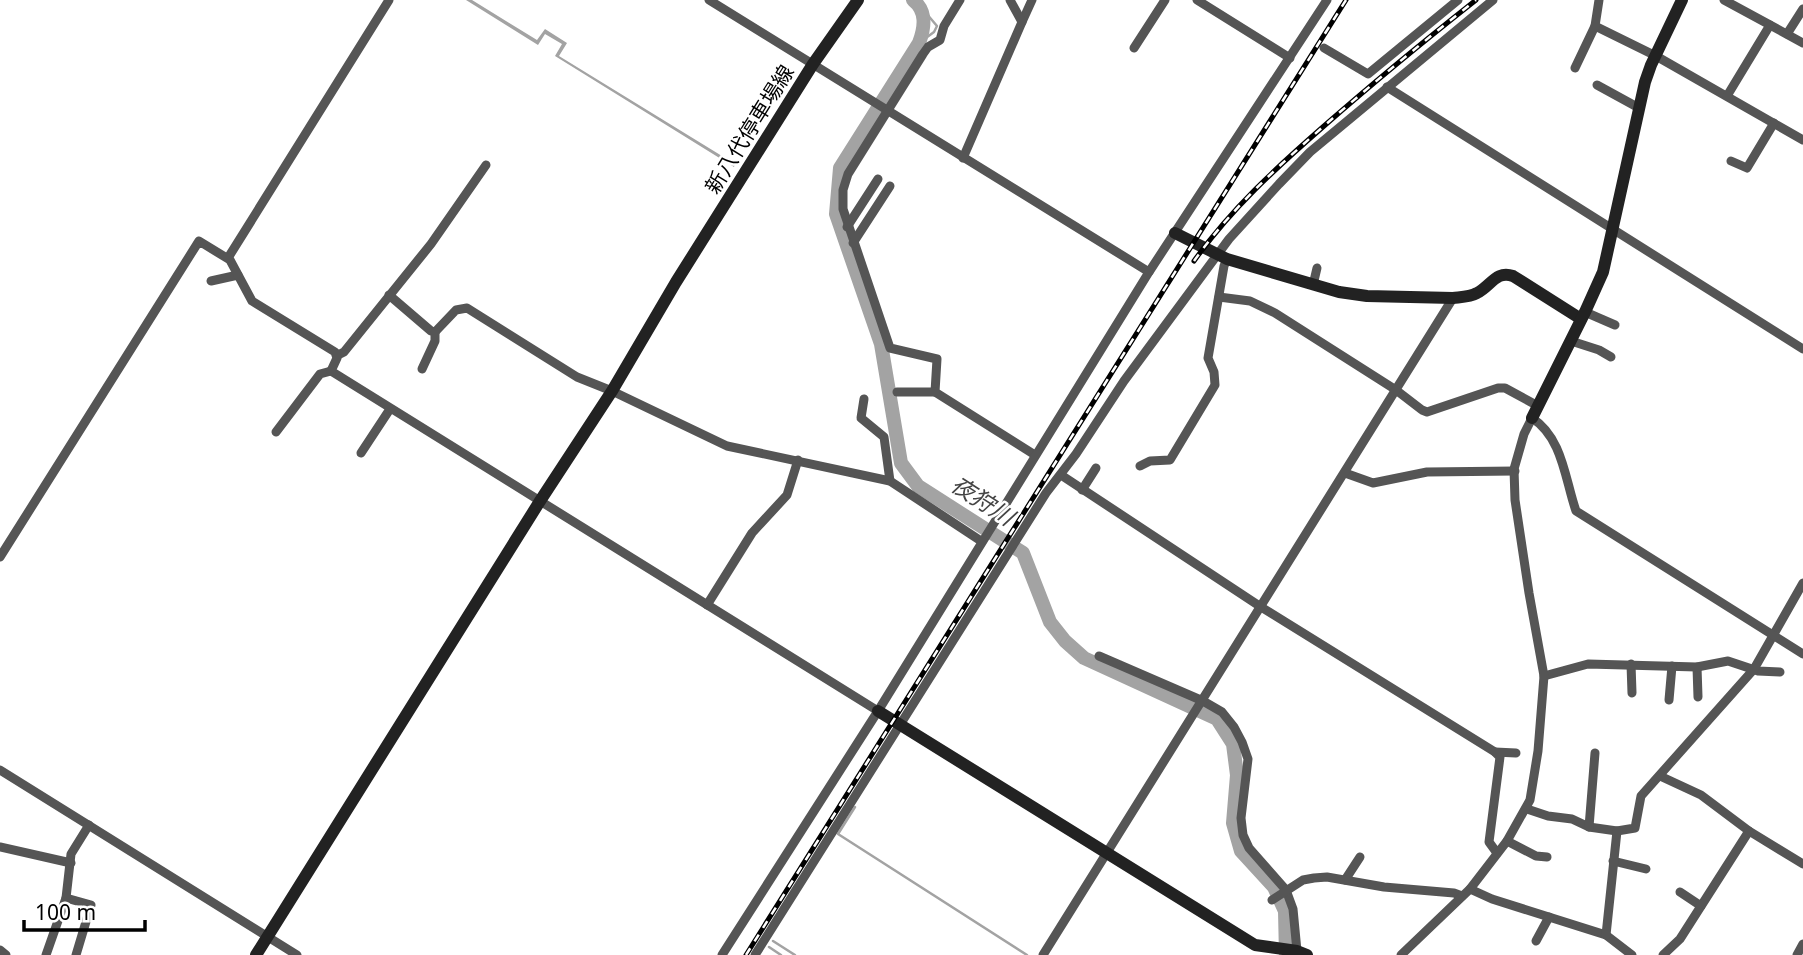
<svg xmlns="http://www.w3.org/2000/svg" width="1803" height="955" viewBox="0 0 1803 955" font-family="'Noto Sans','Noto Sans JP',sans-serif">
	<style>
		.water { fill: #a3a3a3 }
		.lines { fill: none; stroke-linecap: round; stroke-linejoin: round }
		.stream { stroke: #a3a3a3; stroke-width: 2.5 }
		.river { stroke: #a3a3a3; stroke-width: 14 }
		.street { stroke: #555; stroke-width: 9 }
		.secondary { stroke: #222; stroke-width: 12 }
		.rail-casing { stroke: #000; stroke-width: 5 }
		.rail { stroke: #fff; stroke-width: 2.5; stroke-dasharray: 8; stroke-linecap: butt }
		.labels { text-anchor: middle; dominant-baseline: central; stroke-width: 5; stroke-linejoin: round; paint-order: stroke }
		.street-label { font-size: 21px; fill: #000; stroke: #fff }
		.water-label { font-size: 23px; font-style: italic; fill: #444; stroke: #fff }
	</style>
	<rect width="100%" height="100%" fill="#fff"/>
	<path class="water" d="M 466,0 L 472,0 L 537,40 L 545,29 L 567,43 L 559,56 L 735,164 L 734,167 L 555,56 L 562,44 L 545,34 L 538,45 Z"/>
	<g class="lines">
		<g class="stream">
			<path d="M 919,43 L 934,32 L 937,26 L 920,6"/>
			<path d="M 855,807 L 838,834 L 1027,955"/>
			<path d="M 773,941 L 795,955"/>
			<path d="M 769,947 L 781,955"/>
		</g>
		<path class="river" d="M 913,0 C 927,11 925,27 919,43 L 840,168 L 836,214 L 881,344 L 901,463 L 918,486 L 1023,553 L 1050,622 L 1065,641 L 1084,658 L 1217,719 L 1233,744 L 1237,775 L 1233,823 L 1241,851 L 1274,887 L 1285,911 L 1286,955"/>
		<g class="street">
			<path d="M 709,0 L 1149,272"/>
			<path d="M 960,0 L 944,26 L 940,40 L 928,47 L 923,54 L 848,174 L 843,190 L 843,209 L 890,348 L 937,359 L 935,392 L 1035,455"/>
			<path d="M 1197,0 L 1290,58"/>
			<path d="M 1724,0 L 1803,43"/>
			<path d="M 1022,22 L 1032,0"/>
			<path d="M 1595,26 L 1656,56 L 1803,140"/>
			<path d="M 1787,34 L 1803,9"/>
			<path d="M 1134,48 L 1165,0"/>
			<path d="M 1324,48 L 1368,74 L 1458,0"/>
			<path d="M 1575,68 L 1595,26 L 1599,0"/>
			<path d="M 1597,85 L 1639,108"/>
			<path d="M 1387,87 L 1803,349"/>
			<path d="M 1727,96 L 1770,25"/>
			<path d="M 963,158 L 1022,22 L 1010,0"/>
			<path d="M 1731,161 L 1747,168 L 1774,123"/>
			<path d="M 847,227 L 878,179"/>
			<path d="M 853,243 L 890,186"/>
			<path d="M 228,258 L 389,0"/>
			<path d="M 211,281 L 238,275"/>
			<path d="M 1313,285 L 1317,268"/>
			<path d="M 389,295 L 431,331 L 435,332 L 456,310 L 467,308 L 577,377 L 612,391 L 727,446 L 890,481 L 981,541"/>
			<path d="M 1219,297 L 1250,301 L 1275,313 L 1396,390 L 1422,410 L 1427,412 L 1498,388 L 1505,388 L 1538,406"/>
			<path d="M 1585,312 L 1615,325"/>
			<path d="M 1571,341 L 1599,350 L 1611,357"/>
			<path d="M 338,355 L 344,352 L 431,244 L 486,165"/>
			<path d="M 422,369 L 435,341 L 435,332"/>
			<path d="M 897,392 L 935,392"/>
			<path d="M 864,399 L 861,418 L 884,437 L 890,481"/>
			<path d="M 276,432 L 320,374 L 331,371"/>
			<path d="M 361,453 L 390,409"/>
			<path d="M 1140,466 L 1150,461 L 1170,460 L 1215,385 L 1214,372 L 1208,358 L 1224,266 L 1227,259"/>
			<path d="M 1345,473 L 1373,483 L 1427,472 L 1515,471"/>
			<path d="M 1061,475 L 1261,607 L 1495,752 L 1500,757 L 1489,842 L 1497,853"/>
			<path d="M 1082,490 L 1096,468"/>
			<path d="M 0,557 L 199,241 L 230,260 L 252,301 L 335,352 L 337,358 L 331,371 L 878,711"/>
			<path d="M 707,605 L 752,533 L 787,495 L 798,460"/>
			<path d="M 1099,656 L 1203,701 L 1222,712 L 1234,727 L 1242,742 L 1248,759 L 1241,818 L 1243,835 L 1249,848 L 1286,890 L 1293,909 L 1297,951"/>
			<path d="M 1631,664 L 1632,693"/>
			<path d="M 1697,667 L 1698,697"/>
			<path d="M 1544,676 L 1588,664 L 1697,667 L 1728,661 L 1758,671 L 1780,672"/>
			<path d="M 1669,700 L 1672,666"/>
			<path d="M 1495,752 L 1516,753"/>
			<path d="M 0,770 L 297,955"/>
			<path d="M 1660,776 L 1701,795 L 1749,831 L 1803,864"/>
			<path d="M 1527,809 L 1548,816 L 1572,819 L 1589,827 L 1617,831"/>
			<path d="M 1589,827 L 1595,753"/>
			<path d="M 1507,841 L 1536,856 L 1547,857"/>
			<path d="M 0,847 L 71,863"/>
			<path d="M 1613,861 L 1646,869"/>
			<path d="M 1345,880 L 1360,857"/>
			<path d="M 1470,889 L 1492,899 L 1606,935 L 1632,955"/>
			<path d="M 1680,892 L 1701,906"/>
			<path d="M 66,898 L 91,905 L 76,955"/>
			<path d="M 1272,900 L 1303,880 L 1314,878 L 1327,877 L 1384,887 L 1454,893 L 1462,896"/>
			<path d="M 1606,935 L 1617,831 L 1635,828 L 1641,796 L 1754,669 L 1803,583"/>
			<path d="M 1536,941 L 1549,917"/>
			<path d="M 0,950 L 6,955"/>
			<path d="M 46,955 L 66,898 L 71,854 L 89,825"/>
			<path d="M 722,955 L 878,711 L 1149,272 L 1327,0"/>
			<path d="M 755,955 L 1046,493 L 1076,454 L 1124,381 L 1229,239 L 1279,184 L 1310,152 L 1493,0"/>
			<path d="M 1043,955 L 1453,298"/>
			<path d="M 1401,955 L 1470,889 L 1507,841 L 1530,800 L 1538,751 L 1544,676 L 1529,593 L 1515,500 L 1514,469 L 1524,434 L 1532,418 C 1563,438 1565,480 1576,511 L 1803,654"/>
			<path d="M 1663,955 L 1680,939 L 1749,831"/>
			<path d="M 1797,955 L 1803,944"/>
		</g>
		<g class="secondary">
			<path d="M 1175,233 L 1227,259 L 1339,292 L 1367,296 L 1453,298 C 1461,297 1470,297 1477,293 C 1491,286 1496,270 1513,276 L 1581,319"/>
			<path d="M 1532,418 L 1585,312 L 1603,272 L 1645,82 L 1651,65 L 1682,0"/>
			<path d="M 878,711 L 1255,945 L 1297,951 L 1307,955"/>
			<path d="M 256,955 L 540,501 L 612,391 L 676,282 L 813,64 L 858,0"/>
		</g>
		<g class="rail-casing">
			<g id="rail">
				<path d="M 1194,261 C 1231,209 1276,168 1324,126 C 1373,83 1424,41 1476,0"/>
				<path d="M 746,955 L 1346,0"/>
			</g>
		</g>
		<use href="#rail" class="rail"/>
	</g>
	<g class="labels">
		<g class="street-label">
			<text transform="translate(749 129) rotate(-58)">新八代停車場線</text>
		</g>
		<g class="water-label">
			<text transform="translate(983 500) rotate(33)">夜狩川</text>
		</g>
	</g>
	<path d="M24 920v10h121v-10" fill="none" stroke="#000000" stroke-width="3.5"/>
	<text x="35" y="920" font-size="21" fill="#000000" stroke="#ffffff" stroke-width="5" paint-order="stroke">100 m</text>
</svg>
